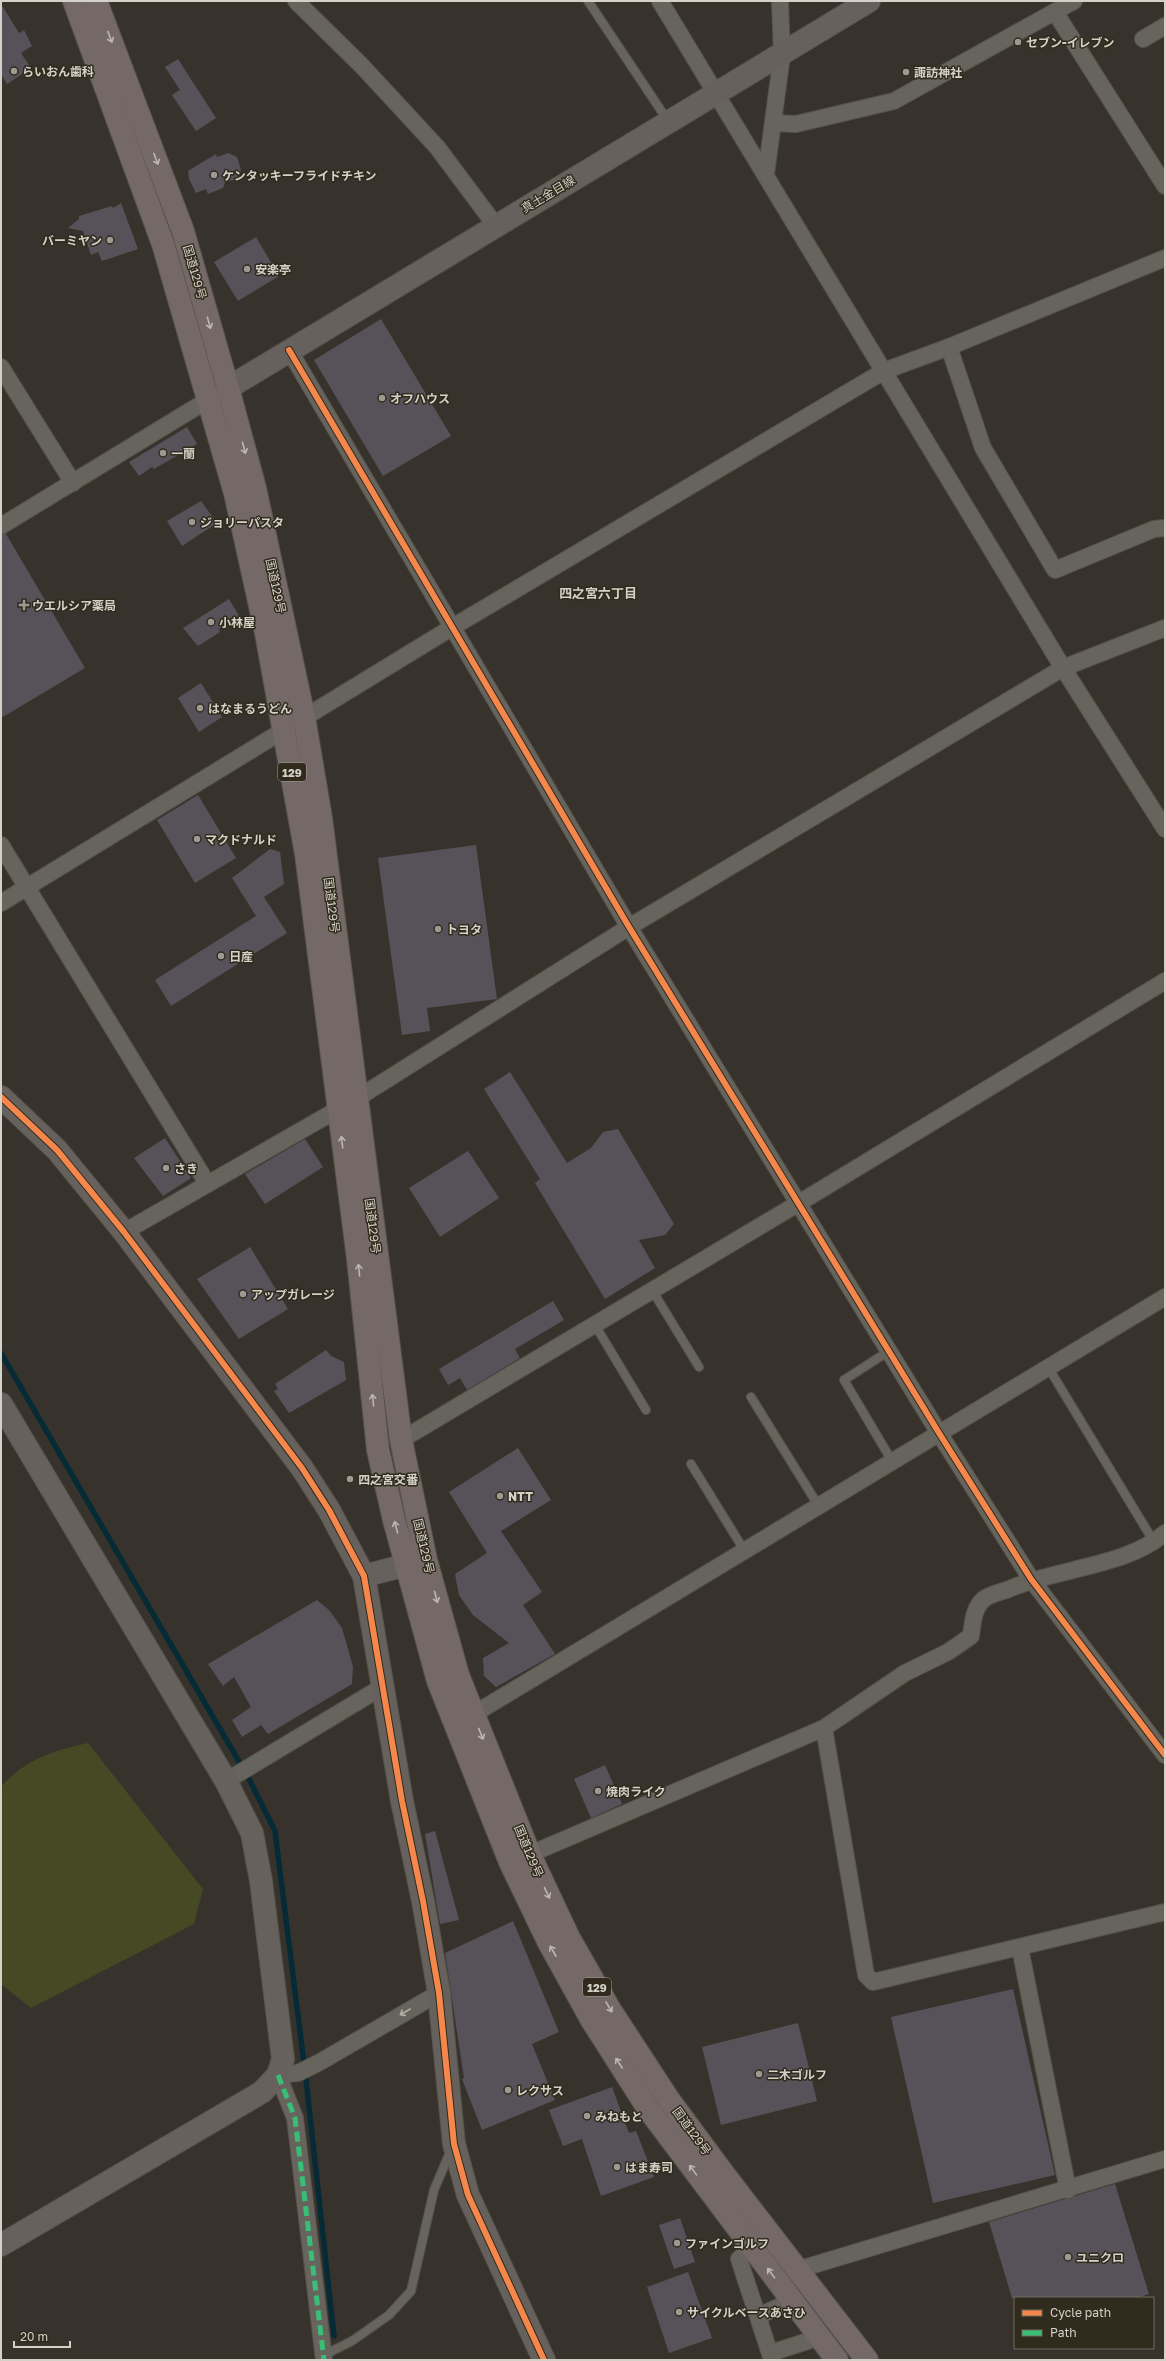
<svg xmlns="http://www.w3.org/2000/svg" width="1166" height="2361" viewBox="0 0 1166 2361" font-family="'Golos Text','Noto Sans JP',sans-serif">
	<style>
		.green { fill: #454924 }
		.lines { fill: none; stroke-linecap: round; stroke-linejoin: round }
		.stream { stroke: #062b36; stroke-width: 5.5 }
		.building { fill: #575259 }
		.lane-casing { stroke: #55524b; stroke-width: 10 }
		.street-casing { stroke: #55524b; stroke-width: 18 }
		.secondary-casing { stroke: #55524b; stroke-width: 24 }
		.highway-casing { stroke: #55524b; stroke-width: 24 }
		.lane { stroke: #66645d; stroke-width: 8 }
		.street { stroke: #66645d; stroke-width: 16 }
		.secondary { stroke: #66615c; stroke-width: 22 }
		.highway { stroke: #746966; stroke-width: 22 }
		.quiet { stroke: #3abd76; stroke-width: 5; stroke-dasharray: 10 5; stroke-linecap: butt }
		.cycleway-casing { stroke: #312b1d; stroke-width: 8 }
		.cycleway { stroke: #f5874c; stroke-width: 6 }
		.oneway { stroke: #bcb7b0 }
		.oneway2 { stroke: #b3b0a8 }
		.poi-dot { fill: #9d9a91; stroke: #312b1d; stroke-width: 1.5 }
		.labels { text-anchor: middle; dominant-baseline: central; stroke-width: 3; stroke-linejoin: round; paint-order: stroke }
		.shield { fill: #312b1d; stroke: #a39f95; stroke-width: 1 }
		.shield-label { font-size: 11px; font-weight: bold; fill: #d4d1c8 }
		.poi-label { font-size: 12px; font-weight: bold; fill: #d4d1c8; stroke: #312b1d; text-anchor: start }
		.street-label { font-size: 12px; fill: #d4d1c8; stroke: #312b1d }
		.neighbourhood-label { font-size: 13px; font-weight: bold; fill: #d4d1c8; stroke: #312b1d }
	</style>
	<rect width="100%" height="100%" fill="#37332c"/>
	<path class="green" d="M 88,1743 L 203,1889 L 194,1924 L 31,2008 L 1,1984 L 1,1787 C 23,1760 55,1750 88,1743 Z"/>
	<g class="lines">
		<g class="stream">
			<path d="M 1,1353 L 241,1765"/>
			<path d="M 248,1777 L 275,1831 L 306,2079 L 334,2336"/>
		</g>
	</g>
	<g class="building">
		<path d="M 1,4 L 19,33 L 24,30 L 32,46 L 21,53 L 31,68 L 7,84 L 1,74 Z"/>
		<path d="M 178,59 L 216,118 L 196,131 L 172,95 L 180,90 L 165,67 Z"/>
		<path d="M 228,153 L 237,157 L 241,170 L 237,179 L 225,182 L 223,188 L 208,194 L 206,189 L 196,193 L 189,179 L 188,171 L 216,154 L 217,157 Z"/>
		<path d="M 121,203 L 138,249 L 102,261 L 98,252 L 91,255 L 83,231 L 68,228 L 79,219 L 79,216 L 112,206 L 113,208 Z"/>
		<path d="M 256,237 L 279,276 L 238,301 L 214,262 Z"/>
		<path d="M 381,319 L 451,436 L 383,476 L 314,360 Z"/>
		<path d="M 187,427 L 197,444 L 154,469 L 152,467 L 139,476 L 129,462 Z"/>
		<path d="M 201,501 L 217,523 L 182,546 L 167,521 Z"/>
		<path d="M 6,534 L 85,668 L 1,718 L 1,535 Z"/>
		<path d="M 229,599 L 239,616 L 219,629 L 220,632 L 198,646 L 183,628 Z"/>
		<path d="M 201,683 L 222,717 L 199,732 L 178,698 Z"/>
		<path d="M 198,795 L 236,858 L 195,883 L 157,820 Z"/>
		<path d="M 476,845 L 497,999 L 427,1008 L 430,1031 L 402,1035 L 378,858 Z"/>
		<path d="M 270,849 L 280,852 L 284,884 L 264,897 L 287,933 L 171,1006 L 155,980 L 256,916 L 232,878 Z"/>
		<path d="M 510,1072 L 567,1163 L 591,1148 L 603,1132 L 618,1129 L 674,1224 L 665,1235 L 639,1240 L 655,1268 L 605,1299 L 535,1183 L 540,1179 L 484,1089 Z"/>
		<path d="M 165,1138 L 191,1178 L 163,1196 L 134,1158 Z"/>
		<path d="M 305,1139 L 323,1167 L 265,1204 L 245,1174 Z"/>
		<path d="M 468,1151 L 499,1198 L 440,1237 L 409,1188 Z"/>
		<path d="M 250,1247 L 288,1309 L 239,1339 L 197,1279 Z"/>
		<path d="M 553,1301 L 564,1320 L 515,1349 L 520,1358 L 467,1390 L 460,1378 L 448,1385 L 439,1369 Z"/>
		<path d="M 326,1350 L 331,1356 L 344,1362 L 346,1380 L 289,1413 L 274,1391 L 278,1389 L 275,1384 Z"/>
		<path d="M 518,1448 L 551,1500 L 501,1531 L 542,1592 L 523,1605 L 555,1654 L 496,1687 L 484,1676 L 483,1658 L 509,1643 L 473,1615 L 459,1595 L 455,1574 L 487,1553 L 449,1492 Z"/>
		<path d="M 317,1600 L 329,1610 L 342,1628 L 353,1667 L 352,1684 L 268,1734 L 261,1725 L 242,1737 L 232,1720 L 251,1707 L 234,1677 L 223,1686 L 208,1664 Z"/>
		<path d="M 605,1765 L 622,1804 L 591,1818 L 574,1779 Z"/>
		<path d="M 435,1831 L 459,1920 L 440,1924 L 425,1834 Z"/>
		<path d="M 513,1921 L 559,2032 L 532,2044 L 555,2100 L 482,2130 L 462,2079 L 464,2078 L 445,1953 Z"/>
		<path d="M 1013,1989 L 1055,2175 L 933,2203 L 891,2017 Z"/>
		<path d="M 798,2023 L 817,2101 L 721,2125 L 702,2047 Z"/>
		<path d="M 612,2087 L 629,2133 L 636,2131 L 654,2177 L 601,2196 L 582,2139 L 563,2146 L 549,2110 Z"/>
		<path d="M 1115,2184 L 1149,2294 L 1137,2298 L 1012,2298 L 989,2222 Z"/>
		<path d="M 680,2218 L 695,2262 L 674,2269 L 659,2225 Z"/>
		<path d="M 688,2272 L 712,2338 L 669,2353 L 647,2287 Z"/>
	</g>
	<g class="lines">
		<g class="lane-casing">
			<g id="lane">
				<path d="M 588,1 L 668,121"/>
				<path d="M 652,1290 L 699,1367"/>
				<path d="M 595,1325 L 646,1410"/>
				<path d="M 889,1351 L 844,1380 L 892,1461"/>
				<path d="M 1048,1367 L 1154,1542"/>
				<path d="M 751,1397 L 818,1505"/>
				<path d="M 691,1464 L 744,1550"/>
				<path d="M 322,2356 L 352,2341 L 389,2315 L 411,2291 L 434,2190 L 451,2150"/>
			</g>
		</g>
		<g class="street-casing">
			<g id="street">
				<path d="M 296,1 L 362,66 L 437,147 L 496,226"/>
				<path d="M 660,1 L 1063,668 L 1165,829"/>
				<path d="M 1055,12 L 1165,186"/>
				<path d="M 1143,39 L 1165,26"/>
				<path d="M 773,123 L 796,124 L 894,101 L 1074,1"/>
				<path d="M 766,174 L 782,55 L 780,1"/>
				<path d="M 949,347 L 983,448 L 1055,570 L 1154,529 L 1165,528"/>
				<path d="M 289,350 L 629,927 L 939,1433 L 1031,1579 L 1165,1755"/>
				<path d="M 1,367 L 73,483"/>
				<path d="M 1,526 L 216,395"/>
				<path d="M 1,845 L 207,1183"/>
				<path d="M 1,903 L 451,628 L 884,371 L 949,347 L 1165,258"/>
				<path d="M 124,1232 L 356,1099 L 629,927 L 1063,668 L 1165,628"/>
				<path d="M 401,1440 L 799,1203 L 1165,981"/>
				<path d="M 1165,1533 C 1126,1567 1057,1568 1009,1589 C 1002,1592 990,1594 984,1599 C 973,1608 973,1623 971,1636 L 948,1652 L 905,1673 L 824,1728 L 866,1975 L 873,1982 L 1165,1912"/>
				<path d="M 464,1720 L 1165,1297"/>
				<path d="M 226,1781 L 382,1687"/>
				<path d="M 521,1858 L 824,1728"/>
				<path d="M 1020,1948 L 1068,2190"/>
				<path d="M 752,2248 L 739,2259 L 772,2360"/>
				<path d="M 797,2270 L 1165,2159"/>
				<path d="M 758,2316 L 792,2301"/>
				<path d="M 771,2353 L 820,2337"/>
				<path d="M 324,2360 L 295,2118 L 278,2075 L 298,2073 L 320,2062 L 439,1993"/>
			</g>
		</g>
		<g class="secondary-casing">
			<g id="secondary">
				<path d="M 228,388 L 869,1"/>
				<path d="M 1,1097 L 57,1150 L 124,1232 L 302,1468 L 329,1510 L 364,1576 L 402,1801 L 423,1901 L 439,1993 L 454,2144 L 468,2195 L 544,2360"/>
				<path d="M 1,1404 L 226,1781 L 252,1833 L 261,1881 L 283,2059 L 278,2075 L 262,2092 L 1,2245"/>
				<path d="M 364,1576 L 425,1560"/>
			</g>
		</g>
		<g class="highway-casing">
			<g id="highway">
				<path d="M 74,1 L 163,244 L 235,493 L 266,633 L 306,854 L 358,1259 L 378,1450 L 394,1520 L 438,1681 L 510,1862 L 549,1943 L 591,2019 L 649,2110 L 837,2360"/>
				<path d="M 96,1 L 183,231 L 228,388 L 255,488 L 304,717 L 321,818 L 401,1440 L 426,1560 L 458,1675 L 530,1855 L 569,1938 L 609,2008 L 669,2100 L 723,2173 L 867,2360"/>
			</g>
		</g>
		<use href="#lane" class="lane"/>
		<use href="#street" class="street"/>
		<use href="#secondary" class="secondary"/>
		<use href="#highway" class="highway"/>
		<path class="quiet" d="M 278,2075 L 295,2118 L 324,2360"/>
		<g class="cycleway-casing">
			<g id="cycleway">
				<path d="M 289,350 L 629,927 L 939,1433 L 1031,1579 L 1165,1755"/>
				<path d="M 1,1097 L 57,1150 L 124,1232 L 302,1468 L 329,1510 L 364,1576 L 402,1801 L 423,1901 L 439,1993 L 454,2144 L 468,2195 L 544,2360"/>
			</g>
		</g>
		<use href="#cycleway" class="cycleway"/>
	</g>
	<defs><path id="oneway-shaft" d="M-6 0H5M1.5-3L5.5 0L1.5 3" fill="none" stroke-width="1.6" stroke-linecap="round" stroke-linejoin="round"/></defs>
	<g class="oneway">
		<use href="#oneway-shaft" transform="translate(110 37) rotate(69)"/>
		<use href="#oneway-shaft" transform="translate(156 159) rotate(69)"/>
		<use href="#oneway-shaft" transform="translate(209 323) rotate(74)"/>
		<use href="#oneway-shaft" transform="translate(244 448) rotate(75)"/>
		<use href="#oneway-shaft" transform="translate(342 1142) rotate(-97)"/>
		<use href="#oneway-shaft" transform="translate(359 1270) rotate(-96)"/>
		<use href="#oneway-shaft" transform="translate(373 1400) rotate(-96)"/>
		<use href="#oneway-shaft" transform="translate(396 1527) rotate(-105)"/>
		<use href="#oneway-shaft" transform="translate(436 1597) rotate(75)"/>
		<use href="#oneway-shaft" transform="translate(481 1734) rotate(68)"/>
		<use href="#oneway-shaft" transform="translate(547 1893) rotate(65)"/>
		<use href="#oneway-shaft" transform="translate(553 1951) rotate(-119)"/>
		<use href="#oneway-shaft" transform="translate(609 2007) rotate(59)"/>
		<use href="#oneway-shaft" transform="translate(619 2063) rotate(-123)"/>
		<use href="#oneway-shaft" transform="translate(693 2170) rotate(-126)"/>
		<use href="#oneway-shaft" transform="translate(771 2273) rotate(-127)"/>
	</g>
	<use class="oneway2" href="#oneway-shaft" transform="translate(405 2012) rotate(150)"/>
	<g class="poi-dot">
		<circle cx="1018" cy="42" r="4"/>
		<circle cx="14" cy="71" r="4"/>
		<circle cx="906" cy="72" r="4"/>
		<circle cx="214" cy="175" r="4"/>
		<circle cx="110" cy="240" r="4"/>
		<circle cx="247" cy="269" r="4"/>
		<circle cx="382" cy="398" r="4"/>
		<circle cx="163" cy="453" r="4"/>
		<circle cx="192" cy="522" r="4"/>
		<path d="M22 599h4v4h4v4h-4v4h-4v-4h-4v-4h4z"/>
		<circle cx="211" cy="622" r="4"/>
		<circle cx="200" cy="708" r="4"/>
		<circle cx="197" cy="839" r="4"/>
		<circle cx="438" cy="929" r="4"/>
		<circle cx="221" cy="956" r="4"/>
		<circle cx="166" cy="1168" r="4"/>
		<circle cx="243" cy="1294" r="4"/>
		<circle cx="350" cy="1479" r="4"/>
		<circle cx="500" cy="1496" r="4"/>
		<circle cx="598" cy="1791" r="4"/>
		<circle cx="759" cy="2074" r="4"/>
		<circle cx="508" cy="2090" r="4"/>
		<circle cx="587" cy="2116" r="4"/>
		<circle cx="617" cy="2167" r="4"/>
		<circle cx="677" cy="2243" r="4"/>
		<circle cx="1068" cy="2257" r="4"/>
		<circle cx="679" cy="2312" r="4"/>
	</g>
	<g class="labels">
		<g class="shield">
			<rect x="278" y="763" width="28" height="18" rx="3"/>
			<rect x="583" y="1978" width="28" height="18" rx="3"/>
		</g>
		<g class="shield-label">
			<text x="292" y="772">129</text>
			<text x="597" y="1987">129</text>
		</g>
		<g class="poi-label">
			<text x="1026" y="42">セブン-イレブン</text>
			<text x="22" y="71">らいおん歯科</text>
			<text x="914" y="72">諏訪神社</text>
			<text x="222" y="175">ケンタッキーフライドチキン</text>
			<text x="102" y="240" text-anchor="end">バーミヤン</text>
			<text x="255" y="269">安楽亭</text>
			<text x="390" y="398">オフハウス</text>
			<text x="171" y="453">一蘭</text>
			<text x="200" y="522">ジョリーパスタ</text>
			<text x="32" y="605">ウエルシア薬局</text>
			<text x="219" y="622">小林屋</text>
			<text x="208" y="708">はなまるうどん</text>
			<text x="205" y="839">マクドナルド</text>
			<text x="446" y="929">トヨタ</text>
			<text x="229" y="956">日産</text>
			<text x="174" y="1168">さき</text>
			<text x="251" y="1294">アップガレージ</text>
			<text x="358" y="1479">四之宮交番</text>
			<text x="508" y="1496">NTT</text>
			<text x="606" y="1791">焼肉ライク</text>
			<text x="767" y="2074">二木ゴルフ</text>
			<text x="516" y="2090">レクサス</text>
			<text x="595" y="2116">みねもと</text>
			<text x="625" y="2167">はま寿司</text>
			<text x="685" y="2243">ファインゴルフ</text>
			<text x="1076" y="2257">ユニクロ</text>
			<text x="687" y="2312">サイクルベースあさひ</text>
		</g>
		<g class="street-label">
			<text transform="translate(548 194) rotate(-31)">真土金目線</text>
			<text transform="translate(195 272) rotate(74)">国道129号</text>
			<text transform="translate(276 586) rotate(78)">国道129号</text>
			<text transform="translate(332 905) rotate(83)">国道129号</text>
			<text transform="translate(373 1226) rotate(83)">国道129号</text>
			<text transform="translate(424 1546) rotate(77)">国道129号</text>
			<text transform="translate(529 1851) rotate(67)">国道129号</text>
			<text transform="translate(692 2131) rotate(54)">国道129号</text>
		</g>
		<g class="neighbourhood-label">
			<text x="598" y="593">四之宮六丁目</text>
		</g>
	</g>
	<rect width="1166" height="2361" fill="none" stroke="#d4d1c8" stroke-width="4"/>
	<rect x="1014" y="2297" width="140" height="52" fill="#312b1d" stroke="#726d61"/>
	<rect x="1022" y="2310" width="20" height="6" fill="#f5874c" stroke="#726d61"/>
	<text x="1050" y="2317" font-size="12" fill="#d4d1c8">Cycle path</text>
	<rect x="1022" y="2330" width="20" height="6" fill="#3abd76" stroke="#726d61"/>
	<text x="1050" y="2337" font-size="12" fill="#d4d1c8">Path</text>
	<path d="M14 2341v6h56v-6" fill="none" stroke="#d4d1c8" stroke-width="2"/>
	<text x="20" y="2341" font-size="12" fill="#d4d1c8" stroke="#312b1d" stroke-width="3" paint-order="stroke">20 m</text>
</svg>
